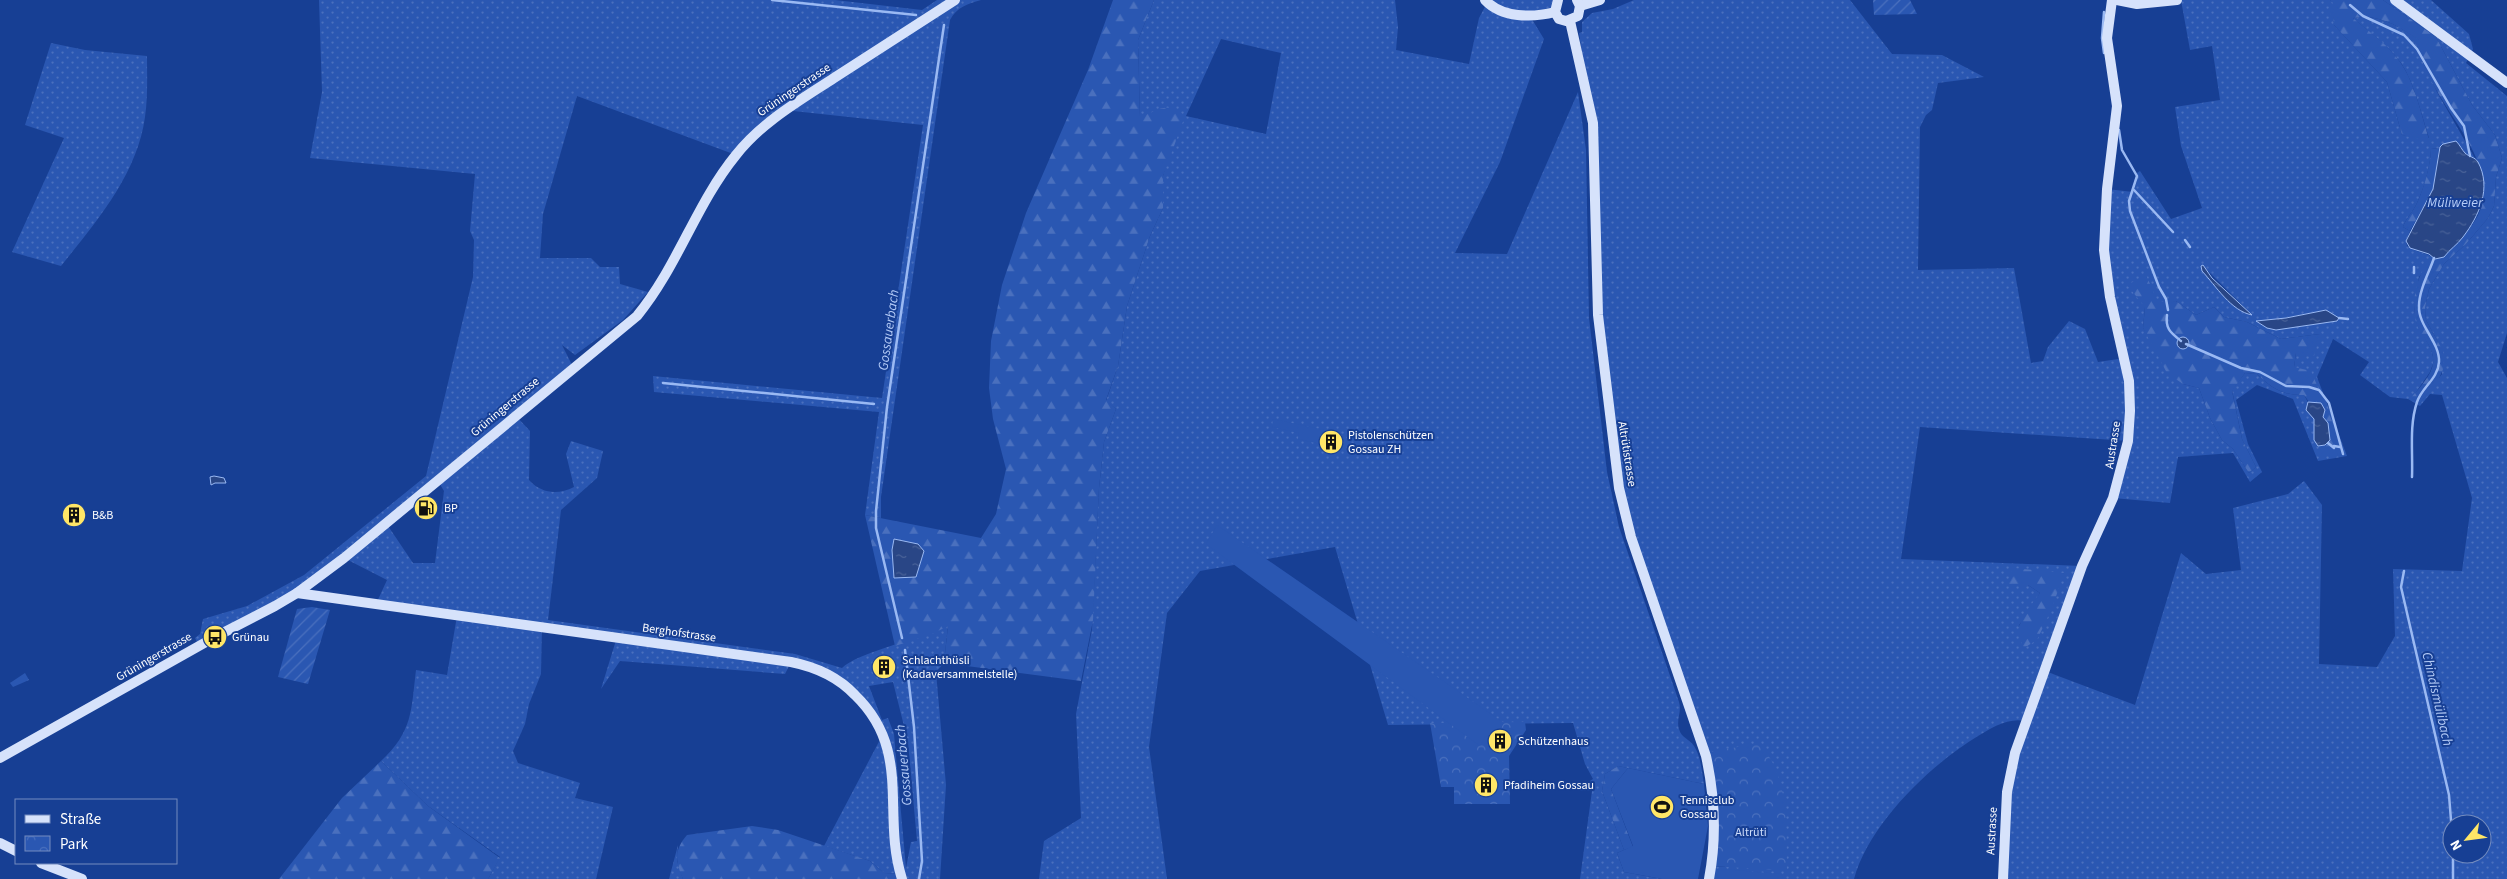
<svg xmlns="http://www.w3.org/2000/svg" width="2507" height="879" viewBox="0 0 2507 879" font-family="'Source Sans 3',sans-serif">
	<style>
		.grass { fill: url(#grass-dots); fill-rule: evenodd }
		.forest { fill: url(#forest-firs) }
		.park { fill: url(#park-crowns) }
		.garden { fill: url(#garden-furrows) }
		.pitch { fill: #2a57b2 }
		.water { fill: url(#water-ripples); stroke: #9ab9f3 }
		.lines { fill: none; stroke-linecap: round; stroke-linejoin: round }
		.stream { stroke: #9ab9f3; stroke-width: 2.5 }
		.secondary { stroke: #d6e2fb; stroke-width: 10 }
		.labels { text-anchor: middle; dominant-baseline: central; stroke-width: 4; stroke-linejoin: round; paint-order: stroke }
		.street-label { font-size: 12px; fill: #fff; stroke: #173f94 }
		.poi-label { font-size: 12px; fill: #fff; stroke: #173f94; text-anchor: start }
		.park-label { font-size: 12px; fill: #cfdefb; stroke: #173f94 }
		.water-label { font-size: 14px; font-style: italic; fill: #b4cbf7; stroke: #173f94 }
	</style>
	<defs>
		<pattern id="grass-dots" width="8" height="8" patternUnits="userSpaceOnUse" patternTransform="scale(1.25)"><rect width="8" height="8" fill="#2a57b2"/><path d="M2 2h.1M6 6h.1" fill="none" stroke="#4a70be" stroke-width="1.8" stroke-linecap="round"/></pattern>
		<pattern id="forest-firs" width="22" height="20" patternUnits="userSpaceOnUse" patternTransform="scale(1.25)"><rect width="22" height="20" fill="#2a57b2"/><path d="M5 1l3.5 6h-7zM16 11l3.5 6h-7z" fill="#4a70be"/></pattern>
		<pattern id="park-crowns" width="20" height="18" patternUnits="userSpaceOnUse" patternTransform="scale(1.25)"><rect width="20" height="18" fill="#2a57b2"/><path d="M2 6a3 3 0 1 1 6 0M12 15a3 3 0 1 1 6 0" fill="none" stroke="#4a70be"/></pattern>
		<pattern id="garden-furrows" width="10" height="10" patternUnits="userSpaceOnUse" patternTransform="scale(1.25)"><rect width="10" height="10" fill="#2a57b2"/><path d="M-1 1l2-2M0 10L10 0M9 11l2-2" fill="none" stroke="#4a70be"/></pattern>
		<pattern id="water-ripples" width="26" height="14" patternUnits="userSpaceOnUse" patternTransform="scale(1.25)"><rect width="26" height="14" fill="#294686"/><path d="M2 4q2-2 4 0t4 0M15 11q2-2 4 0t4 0" fill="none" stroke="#496298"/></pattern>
	</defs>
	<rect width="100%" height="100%" fill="#173f94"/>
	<g class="grass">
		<path d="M 319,0 L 835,0 L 922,10 L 937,0 L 981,0 C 967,4 957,7 950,20 L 881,497 L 881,518 L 865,515 L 879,412 L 654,392 L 653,376 L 882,398 L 923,125 L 784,110 L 736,155 L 577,96 L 543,214 L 540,258 L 591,258 L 600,267 L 619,267 L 620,284 L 648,292 L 623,320 L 575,355 L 562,345 L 573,367 L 515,415 L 530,431 L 529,480 C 542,494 558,495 574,487 L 566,454 L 571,441 L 603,451 L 597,478 L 561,510 L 548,620 L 795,654 L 842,668 C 856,653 924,638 948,625 L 944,663 L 936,672 L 946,785 L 940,879 L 902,879 L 901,874 L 884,873 L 870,861 L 824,846 L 883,734 L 853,692 L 791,662 L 785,674 L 620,661 L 601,689 L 617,637 L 542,627 L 541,674 L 529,704 L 525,724 L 513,751 L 518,763 L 580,783 L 575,798 L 613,807 L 596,879 L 488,879 L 500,857 L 428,806 L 381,761 C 413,731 411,711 416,670 L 447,675 L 457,616 L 376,604 L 387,580 L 344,558 L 297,593 L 199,646 L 195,638 L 200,634 L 203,619 L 247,606 L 304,575 L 426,476 L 473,277 L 474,240 L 470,231 L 475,174 L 310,158 L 322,92 ZM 438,481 L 444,491 L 435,563 L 413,563 L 386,523 ZM 893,682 L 908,742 L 917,841 L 911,842 L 906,868 L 894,734 L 888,718 L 882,720 L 869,686 Z"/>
		<path d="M 1154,0 L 1395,0 L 1398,27 L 1396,50 L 1469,64 L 1479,18 L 1487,3 L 1485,0 L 1558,0 L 1554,8 L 1530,16 L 1544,39 L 1500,162 L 1455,253 L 1507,254 L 1578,92 L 1586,150 L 1589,318 L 1607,472 L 1619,527 L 1679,702 C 1682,712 1676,720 1679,729 C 1681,738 1690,739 1694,746 C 1701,756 1702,773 1704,784 L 1618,766 L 1605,774 L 1602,791 L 1624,850 L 1617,853 L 1624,872 L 1662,879 L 1580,879 L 1592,791 L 1575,790 L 1593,779 L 1585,764 L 1573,723 L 1388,725 L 1335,547 L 1200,571 L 1167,613 L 1149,747 L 1167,879 L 1039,879 L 1044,841 L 1081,818 L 1076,714 L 1092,629 L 1099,488 L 1104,442 L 1116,409 L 1106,401 L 1118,366 L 1127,306 L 1150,236 L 1163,208 L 1163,176 L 1170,151 L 1140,117 L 1138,40 ZM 1221,39 L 1281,53 L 1266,134 L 1186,116 Z"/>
		<path d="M 1634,0 L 1850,0 L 1892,54 L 1942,55 L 1984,77 L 1938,83 L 1932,110 L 1926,115 L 1920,127 L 1918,270 L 2014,268 L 2031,363 L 2043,361 L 2048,347 L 2069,321 L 2085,329 L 2098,362 L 2125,358 L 2108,280 L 2107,189 L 2133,192 L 2137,181 L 2137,173 L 2140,171 L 2171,219 L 2202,208 L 2181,146 L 2175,107 L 2220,100 L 2212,46 L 2190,50 L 2181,0 L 2330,0 L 2333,2 L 2334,25 L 2387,82 L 2402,135 L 2429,138 C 2421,114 2415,84 2401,63 C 2388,45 2369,32 2353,18 C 2379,13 2398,26 2420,40 L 2415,45 L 2437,92 L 2477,162 L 2466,154 L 2455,141 L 2441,146 L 2439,149 L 2431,148 C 2431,164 2424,189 2417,203 C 2413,212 2406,218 2403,227 L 2410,231 L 2406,241 L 2407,246 C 2416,253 2426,252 2434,258 L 2419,277 L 2414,309 L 2417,324 L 2431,349 L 2434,361 L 2430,372 L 2412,398 L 2420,403 L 2442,374 L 2439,344 L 2426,320 L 2425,308 L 2429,289 L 2444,264 L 2466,244 L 2488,218 L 2494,206 L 2496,177 L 2502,158 L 2495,135 L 2472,105 L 2436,37 L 2383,0 L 2431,0 L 2469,34 L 2473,49 L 2466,63 L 2507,96 L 2507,333 L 2498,362 L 2507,378 L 2507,879 L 2003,879 L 2006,803 L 2025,721 C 2009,717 1991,728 1978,736 C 1930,765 1869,824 1854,879 L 1709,879 L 1712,866 L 1725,867 L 1706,753 L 1631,537 L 1607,399 L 1587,89 L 1579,33 L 1582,32 L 1582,22 L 1592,13 L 1613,9 ZM 2202,265 L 2252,315 C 2231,310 2216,286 2202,271 ZM 2176,301 L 2196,315 L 2214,307 L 2224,317 L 2247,322 L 2281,339 L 2320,334 L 2296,353 L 2294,367 L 2338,455 L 2304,395 C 2284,396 2271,388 2257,374 L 2245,373 L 2232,390 L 2242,439 L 2256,467 L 2249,473 L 2233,449 L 2222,440 L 2210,418 L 2199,388 L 2183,384 L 2143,328 L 2145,307 ZM 2326,310 L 2338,321 L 2276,330 L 2267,328 L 2256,321 L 2278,319 ZM 2333,339 L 2369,362 L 2360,375 L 2390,397 L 2408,399 L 2420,406 L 2430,394 L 2442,395 L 2472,498 L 2462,571 L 2393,569 L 2395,636 L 2377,667 L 2319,664 L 2322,505 L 2304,481 L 2288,494 L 2233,508 L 2241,570 L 2206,574 L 2181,553 L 2135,705 L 2045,671 L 2082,566 L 1901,559 L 1920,427 L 2128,441 L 2113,498 L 2170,503 L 2178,457 L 2233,453 L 2250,482 L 2262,472 L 2248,444 L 2236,400 L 2257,385 L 2293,399 L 2318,461 L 2347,456 L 2317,377 ZM 2064,573 L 2018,627 L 2040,593 L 2028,585 ZM 2452,824 L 2482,824 L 2482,854 L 2452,854 Z"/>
		<path d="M 51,43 L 85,50 L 147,56 C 147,76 148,97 145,117 C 137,175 96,222 61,266 L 12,252 L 64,138 L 25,125 Z"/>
		<path d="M 678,845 L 677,861 L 683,879 L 669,879 Z"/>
	</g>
	<g class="forest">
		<path d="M 1113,0 L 1154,0 L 1138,40 L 1140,117 C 1161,110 1164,101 1185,116 L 1163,176 L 1163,208 L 1150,236 L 1127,306 L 1118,366 L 1106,400 L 1116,409 L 1104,442 L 1099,488 L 1093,620 L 1081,681 L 944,663 L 948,626 L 932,634 L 895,646 L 865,515 L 981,538 L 996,514 L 1006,469 L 993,419 L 989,388 L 991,341 L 1002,285 L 1026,213 L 1088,70 Z"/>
		<path d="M 2330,0 L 2383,0 L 2436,37 L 2472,105 L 2495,135 L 2502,158 L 2496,177 L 2494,206 L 2488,218 L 2466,244 L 2444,264 L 2429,289 L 2425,308 L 2426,320 L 2443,351 L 2444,367 L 2438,381 L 2420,403 L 2411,398 C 2419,388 2432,375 2433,363 C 2435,349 2422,337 2417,325 C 2410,307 2416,268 2434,259 C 2438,257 2442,258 2445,256 L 2449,249 L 2454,246 C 2465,235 2478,220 2482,205 C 2492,165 2456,125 2438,93 C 2429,78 2423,61 2415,44 L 2419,40 C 2398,26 2379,13 2353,18 C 2368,31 2385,42 2397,58 C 2415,80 2421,115 2430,142 L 2402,135 L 2387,82 L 2334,25 L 2333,16 L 2327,11 L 2333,3 Z"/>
		<path d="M 2431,148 L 2439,149 L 2433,189 L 2410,231 L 2403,227 C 2406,218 2413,212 2417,203 C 2424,189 2431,163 2431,148 Z"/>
		<path d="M 2146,275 L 2158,302 L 2176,301 L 2196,315 L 2214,307 L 2224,317 L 2247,322 L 2281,339 L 2320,334 L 2314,356 L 2296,353 L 2294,367 L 2311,371 L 2345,452 L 2320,457 L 2319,446 L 2327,444 L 2330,440 L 2328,423 L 2323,417 L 2326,411 L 2321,403 L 2309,402 L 2304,395 C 2284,396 2271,388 2257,374 L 2245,373 L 2232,391 L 2242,439 L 2256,467 L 2249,473 L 2233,449 L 2222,440 L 2210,418 L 2199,388 L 2183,384 L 2167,373 L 2143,328 L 2145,307 L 2127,285 Z"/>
		<path d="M 2012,568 L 2064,573 L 2052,608 L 2037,640 L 2024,648 C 2011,625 2027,611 2040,593 L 2028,585 L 2008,586 Z"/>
		<path d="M 381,761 L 428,806 L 500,858 L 488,879 L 279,879 L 342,798 Z"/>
		<path d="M 1618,766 L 1628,768 L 1611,789 L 1633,847 L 1624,850 L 1602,791 L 1605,774 Z"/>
		<path d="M 752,826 L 778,830 L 870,861 L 884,873 L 901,874 L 902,879 L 683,879 C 675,861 674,850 687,835 Z"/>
	</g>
	<g class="park">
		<path d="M 25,673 L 29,680 L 13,687 L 10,683 Z"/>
		<path d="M 1525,722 L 1526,730 L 1509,756 L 1510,804 L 1454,804 L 1454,787 L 1441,787 L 1430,723 Z"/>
		<path d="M 1759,743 C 1764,750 1771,758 1774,766 C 1789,797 1786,838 1787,871 L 1712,866 L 1706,753 Z"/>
	</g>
	<g class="garden">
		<path d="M 1873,0 L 1910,0 L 1917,14 L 1874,15 Z"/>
		<path d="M 312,607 L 330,610 L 308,684 L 278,677 L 297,609 Z"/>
	</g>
	<g class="pitch">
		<path d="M 1273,419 L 1329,431 L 1324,445 L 1298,439 L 1299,433 L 1272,427 Z"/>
		<path d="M 1217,525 L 1504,723 L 1493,740 L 1486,736 L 1480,746 L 1206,544 Z"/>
		<path d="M 1628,768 L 1704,784 L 1708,826 L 1698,879 L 1662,879 L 1624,872 L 1617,853 L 1633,846 L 1611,789 Z"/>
		<path d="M 1724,869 L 1781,874 L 1784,879 L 1715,879 L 1719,871 Z"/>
	</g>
	<g class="water">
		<path d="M 2456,141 C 2460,145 2462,150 2465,153 C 2469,157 2475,157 2478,162 C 2492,188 2479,216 2463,237 C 2457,245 2450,249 2444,257 L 2435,259 L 2429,254 L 2410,248 L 2406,241 L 2433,189 L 2440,147 L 2443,144 Z"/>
		<path d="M 2203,265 L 2212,278 L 2252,315 C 2231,311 2216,286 2202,271 L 2201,266 Z"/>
		<path d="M 2326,310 L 2339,318 L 2337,321 L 2276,330 L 2267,328 L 2256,321 L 2286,318 Z"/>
		<circle cx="2183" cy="343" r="6"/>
		<path d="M 2308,402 L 2321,403 L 2325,410 L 2323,417 L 2328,423 L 2330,440 L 2325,445 L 2318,446 L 2314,440 L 2314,419 L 2306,410 Z"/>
		<path d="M 214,476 L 224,478 L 226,483 L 215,483 L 211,485 L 210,477 Z"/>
		<path d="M 894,539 L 918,544 L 924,551 L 916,577 L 894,578 L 892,550 Z"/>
	</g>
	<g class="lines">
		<g class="stream">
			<path d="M 772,0 L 916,15"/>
			<path d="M 2350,5 L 2363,16 L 2404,35 L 2417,49 L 2451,108 L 2464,126 L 2470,156"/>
			<path d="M 2104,53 L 2102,38 L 2104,12"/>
			<path d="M 2119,130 L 2122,150 L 2137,176 L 2129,201 L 2130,211 L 2159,287 L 2166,299 L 2168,310"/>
			<path d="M 2134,190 L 2173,232"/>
			<path d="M 2185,240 L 2190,247"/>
			<path d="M 2414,273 L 2414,267"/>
			<path d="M 2167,315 C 2165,329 2171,333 2181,341"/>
			<path d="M 2339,318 L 2348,319"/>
			<path d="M 2186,344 L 2241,368 L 2260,372 L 2286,386 L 2309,387 L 2319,390 L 2329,403 L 2343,454"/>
			<path d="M 663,383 L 874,404"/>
			<path d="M 2328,443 L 2334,448 L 2334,446 L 2340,447"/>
			<path d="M 2412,477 C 2413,452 2409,426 2417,402 C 2422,387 2438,379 2439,362 C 2440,342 2418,326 2419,306 C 2419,290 2429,273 2434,258"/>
			<path d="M 2404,571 L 2401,587 L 2449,795 L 2452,833"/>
			<path d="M 902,638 L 876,528 L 876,511 L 887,407 L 944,25"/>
			<path d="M 905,650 L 914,727 L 922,861 L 919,879"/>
			<path d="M 2453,854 L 2453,879"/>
		</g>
		<g class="secondary">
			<path d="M 1485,0 C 1502,18 1532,18 1555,12"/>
			<path d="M 1558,0 L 1555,12 L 1559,19 L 1566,21 L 1578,16 L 1580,6 L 1577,0"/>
			<path d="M 2117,0 L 2137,4 L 2177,0"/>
			<path d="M 2395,0 L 2507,83"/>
			<path d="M 1580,6 L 1600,0"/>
			<path d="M 1570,21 L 1593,123 L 1598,315 L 1619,488 L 1631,537 L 1706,756 C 1715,797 1717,837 1709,879"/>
			<path d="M 297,593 L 791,662 C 816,667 838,677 855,695 C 913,751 881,813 902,879"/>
			<path d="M 0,758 L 215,637 L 275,606 L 297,593 L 344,558 L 637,316 C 678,266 696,204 736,155 C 762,122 799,101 834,78 C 874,52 915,26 955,0"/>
			<path d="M 0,843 L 16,851"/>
			<path d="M 41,863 L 82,879"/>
			<path d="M 2003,879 L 2007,792 L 2015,753 L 2082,566 L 2113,498 L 2128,441 L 2130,411 L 2129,381 L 2110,297 L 2104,250 L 2107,189 L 2117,106 L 2107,38 L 2112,0"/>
		</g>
	</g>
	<defs>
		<g id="building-disc" transform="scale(1.25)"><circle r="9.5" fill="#ffe667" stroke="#173f94"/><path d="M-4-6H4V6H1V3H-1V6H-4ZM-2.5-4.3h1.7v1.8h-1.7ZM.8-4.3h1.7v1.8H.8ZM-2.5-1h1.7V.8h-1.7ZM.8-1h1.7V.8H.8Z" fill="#111"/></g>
		<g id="fuel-disc" transform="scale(1.25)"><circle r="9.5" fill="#ffe667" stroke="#173f94"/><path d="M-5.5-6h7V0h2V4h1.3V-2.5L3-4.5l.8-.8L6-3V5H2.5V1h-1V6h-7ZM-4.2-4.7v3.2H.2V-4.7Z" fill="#111"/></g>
		<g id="bus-disc" transform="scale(1.25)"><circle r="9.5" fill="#ffe667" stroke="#173f94"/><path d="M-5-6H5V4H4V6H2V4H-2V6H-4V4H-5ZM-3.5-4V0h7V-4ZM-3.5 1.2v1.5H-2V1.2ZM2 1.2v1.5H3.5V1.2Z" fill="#111"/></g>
		<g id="stadium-disc" transform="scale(1.25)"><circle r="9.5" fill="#ffe667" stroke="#173f94"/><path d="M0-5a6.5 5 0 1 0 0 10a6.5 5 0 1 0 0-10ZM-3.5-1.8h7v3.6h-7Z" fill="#111"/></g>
	</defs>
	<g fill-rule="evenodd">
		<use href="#building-disc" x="1331" y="442"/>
		<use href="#fuel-disc" x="426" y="508"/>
		<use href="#building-disc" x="74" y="515"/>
		<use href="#bus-disc" x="215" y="637"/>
		<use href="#building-disc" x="884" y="667"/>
		<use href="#building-disc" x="1500" y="741"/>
		<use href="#building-disc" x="1486" y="785"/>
		<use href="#stadium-disc" x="1662" y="807"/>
	</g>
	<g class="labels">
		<g class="street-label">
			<text transform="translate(794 90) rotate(-34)">Grüningerstrasse</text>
			<text transform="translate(505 407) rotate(-40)">Grüningerstrasse</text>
			<text transform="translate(2113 445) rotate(-81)">Austrasse</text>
			<text transform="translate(1627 454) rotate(81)">Altrütistrasse</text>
			<text transform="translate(679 633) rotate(8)">Berghofstrasse</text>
			<text transform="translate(154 657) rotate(-30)">Grüningerstrasse</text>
			<text transform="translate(1992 831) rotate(-87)">Austrasse</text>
		</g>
		<g class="poi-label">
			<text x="1348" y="435">Pistolenschützen<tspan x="1348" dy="14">Gossau ZH</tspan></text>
			<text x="444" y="508">BP</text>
			<text x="92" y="515">B&amp;B</text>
			<text x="232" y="637">Grünau</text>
			<text x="902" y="660">Schlachthüsli<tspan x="902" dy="14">(Kadaversammelstelle)</tspan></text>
			<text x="1518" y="741">Schützenhaus</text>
			<text x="1504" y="785">Pfadiheim Gossau</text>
			<text x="1680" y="800">Tennisclub<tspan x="1680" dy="14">Gossau</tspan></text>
		</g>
		<g class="park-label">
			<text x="1751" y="832">Altrüti</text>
		</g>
		<g class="water-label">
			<text x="2455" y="203">Müliweier</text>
			<text transform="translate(889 330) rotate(-82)">Gossauerbach</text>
			<text transform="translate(2437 699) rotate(77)">Chindismülibach</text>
			<text transform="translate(904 765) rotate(-95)">Gossauerbach</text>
		</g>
	</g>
	<rect x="15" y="799" width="162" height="65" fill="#173f94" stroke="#748cbf"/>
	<rect x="25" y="815" width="25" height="8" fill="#d6e2fb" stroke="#748cbf"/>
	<text x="60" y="824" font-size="15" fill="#ffffff">Straße</text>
	<rect x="25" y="836" width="25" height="15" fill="url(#park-crowns)" stroke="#748cbf"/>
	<text x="60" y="849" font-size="15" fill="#ffffff">Park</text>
	<g transform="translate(2467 839) rotate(241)"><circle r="24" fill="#173f94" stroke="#748cbf"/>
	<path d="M0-4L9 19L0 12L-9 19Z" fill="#ffe667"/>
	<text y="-8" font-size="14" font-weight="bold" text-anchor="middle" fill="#ffffff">N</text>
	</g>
</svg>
